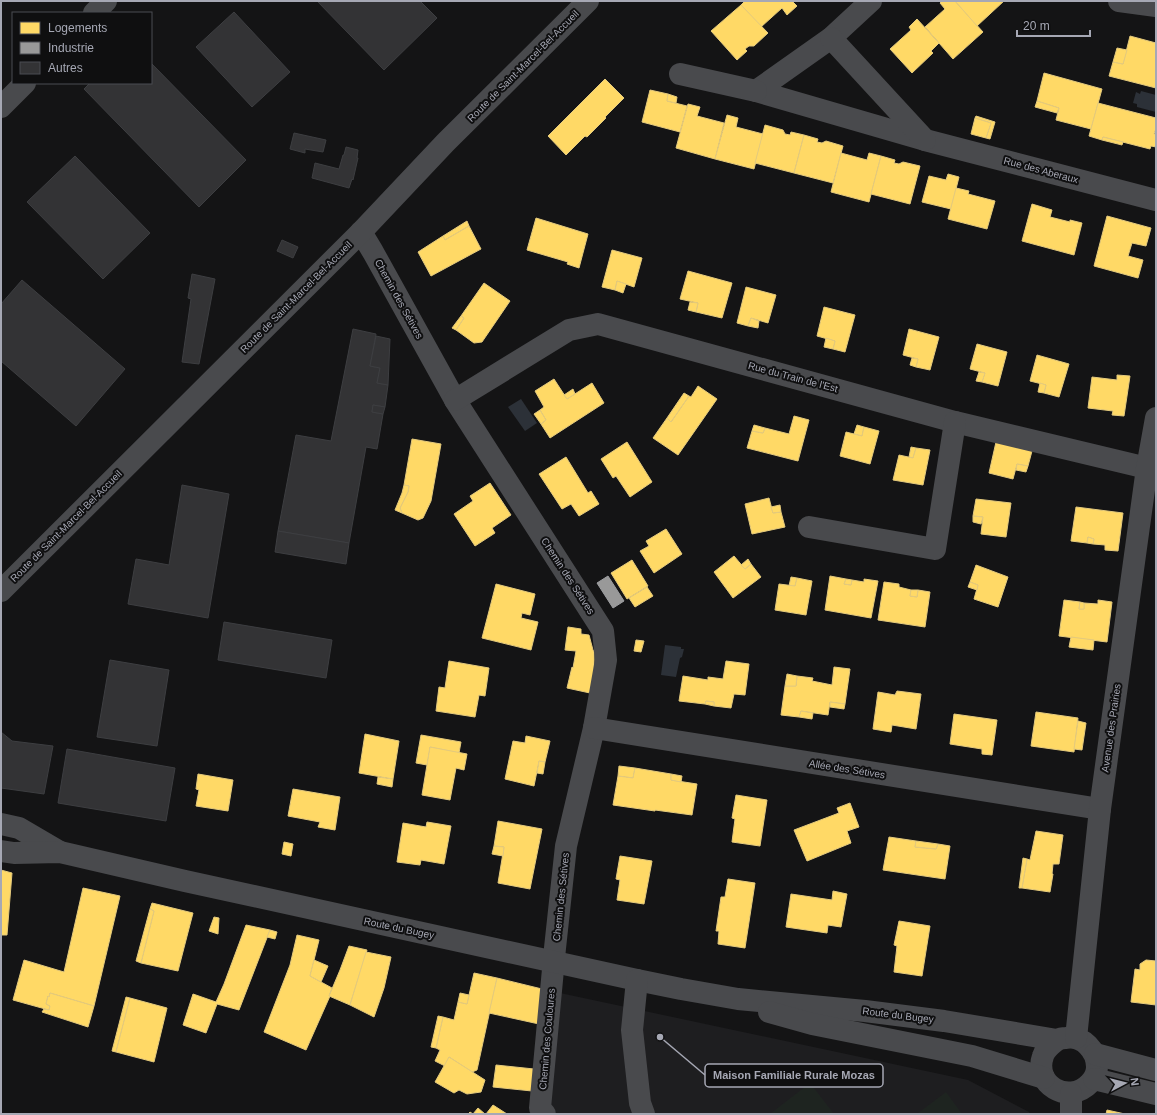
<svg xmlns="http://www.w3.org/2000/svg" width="1157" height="1115" viewBox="0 0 1157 1115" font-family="Helvetica,sans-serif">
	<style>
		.built { fill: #1e1e20 }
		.green { fill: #1e2420 }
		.water { fill: #2c3138 }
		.homes { fill: #ffd966; stroke: #e4ca7d }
		.industry { fill: #999; stroke: #9d9ea1 }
		.building { fill: #333335; stroke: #3d3e41 }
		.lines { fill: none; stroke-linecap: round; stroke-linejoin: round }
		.minor { stroke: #494a4d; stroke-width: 22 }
		.labels { text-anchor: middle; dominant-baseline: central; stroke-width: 4; stroke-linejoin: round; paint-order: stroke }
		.street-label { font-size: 10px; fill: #a6a8b4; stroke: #0f0f10 }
		.leader { fill: none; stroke: #a6a8b4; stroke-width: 1.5 }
		.callout-dot { fill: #a6a8b4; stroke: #0f0f10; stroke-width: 1.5 }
		.callout { fill: #0f0f10; stroke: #a6a8b4; stroke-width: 1.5 }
		.callout-label { font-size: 11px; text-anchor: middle; font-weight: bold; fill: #a6a8b4 }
	</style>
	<rect width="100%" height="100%" fill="#141415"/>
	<path class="built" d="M 560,993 L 968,1080 L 1029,1112 L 1030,1114 L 557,1114 L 549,1104 Z"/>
	<g class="green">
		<path d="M 810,1083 L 834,1114 L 770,1114 Z"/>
		<path d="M 946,1092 L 962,1114 L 917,1114 Z"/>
	</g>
	<g class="water">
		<path d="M 1141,91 L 1156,95 L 1156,112 L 1137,107 L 1137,104 L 1133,103 L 1136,92 L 1140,94 Z"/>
		<path d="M 521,399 L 537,423 L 525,431 L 508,407 Z"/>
		<path d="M 665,645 L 681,647 L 681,649 L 684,649 L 682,657 L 680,658 L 676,677 L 661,675 Z"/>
	</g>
	<g class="homes">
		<path d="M 745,1 L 792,1 L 797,6 L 787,15 L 782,8 L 761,27 L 741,5 Z"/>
		<path d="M 942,1 L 955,1 L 983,32 L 953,59 L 925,27 L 945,9 L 940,3 Z"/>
		<path d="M 955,1 L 1004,1 L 977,26 Z"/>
		<path d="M 741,5 L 768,33 L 754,46 L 749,46 L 745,49 L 747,51 L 737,60 L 711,31 Z"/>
		<path d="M 917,19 L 939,43 L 931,51 L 933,53 L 912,73 L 890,49 L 911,30 L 909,27 Z"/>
		<path d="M 1130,36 L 1156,43 L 1156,88 L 1109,76 L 1113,62 L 1123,64 Z"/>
		<path d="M 1117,48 L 1127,50 L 1123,64 L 1113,62 Z"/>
		<path d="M 1044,73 L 1102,89 L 1091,129 L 1056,120 L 1059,108 L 1037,101 Z"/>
		<path d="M 605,79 L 624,98 L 605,117 L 606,118 L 587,137 L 585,136 L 566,155 L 548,136 Z"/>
		<path d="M 650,90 L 668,94 L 667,101 L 687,106 L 680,132 L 642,122 Z"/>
		<path d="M 668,94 L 677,97 L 676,103 L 667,101 Z"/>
		<path d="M 1037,101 L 1059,108 L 1057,113 L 1035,107 Z"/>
		<path d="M 1098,103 L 1156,118 L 1156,128 L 1154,134 L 1156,134 L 1156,147 L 1151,146 L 1150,149 L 1103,137 L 1102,140 L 1089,136 Z"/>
		<path d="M 688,104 L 700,107 L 697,116 L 724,123 L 715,159 L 676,148 Z"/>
		<path d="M 727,115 L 738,118 L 736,127 L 763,134 L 754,169 L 715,159 Z"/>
		<path d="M 976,116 L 995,122 L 990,139 L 986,138 L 991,123 L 975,118 Z"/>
		<path d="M 975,118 L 991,123 L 986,138 L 971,134 Z"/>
		<path d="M 765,125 L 783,130 L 785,134 L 790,135 L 791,132 L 804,135 L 794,173 L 755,163 Z"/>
		<path d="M 804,135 L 818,139 L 817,142 L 822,143 L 826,141 L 843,146 L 833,183 L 794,173 Z"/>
		<path d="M 1103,137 L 1123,142 L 1122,145 L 1102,140 Z"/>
		<path d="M 841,153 L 867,160 L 869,153 L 881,156 L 869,202 L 831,192 Z"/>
		<path d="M 881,156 L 895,160 L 894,163 L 899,164 L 903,162 L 920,166 L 910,204 L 871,194 Z"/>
		<path d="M 948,174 L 959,177 L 951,209 L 922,202 L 929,176 L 946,180 Z"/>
		<path d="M 956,188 L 969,191 L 968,194 L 995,201 L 987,229 L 948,219 Z"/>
		<path d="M 1032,204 L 1052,210 L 1050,217 L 1070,222 L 1070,220 L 1082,223 L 1074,255 L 1022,241 Z"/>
		<path d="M 1107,216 L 1151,228 L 1146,246 L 1132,243 L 1128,256 L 1143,260 L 1138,278 L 1094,266 Z"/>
		<path d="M 536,218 L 588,234 L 579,268 L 567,264 L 568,262 L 527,250 Z"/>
		<path d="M 467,221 L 469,226 L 445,240 L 443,236 Z"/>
		<path d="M 469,226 L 481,249 L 431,276 L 418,252 L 443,236 L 445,240 Z"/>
		<path d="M 612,250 L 642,258 L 634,287 L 617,281 L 615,290 L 602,287 Z"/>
		<path d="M 688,271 L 732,283 L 722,318 L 696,312 L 698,303 L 680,299 Z"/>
		<path d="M 617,281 L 626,284 L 623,293 L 615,290 Z"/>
		<path d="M 484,283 L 510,301 L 482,342 L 474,343 L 456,330 L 464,318 L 461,316 Z"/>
		<path d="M 746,287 L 776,295 L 768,323 L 751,318 L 748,326 L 737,323 Z"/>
		<path d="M 690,302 L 698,303 L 696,312 L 688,310 Z"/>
		<path d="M 824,307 L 855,315 L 845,352 L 833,349 L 835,341 L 817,336 Z"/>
		<path d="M 461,316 L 464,318 L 456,330 L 452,328 Z"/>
		<path d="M 751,318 L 759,321 L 758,328 L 748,326 Z"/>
		<path d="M 909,329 L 939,337 L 930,370 L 916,367 L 918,359 L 903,355 Z"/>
		<path d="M 826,338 L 835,341 L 833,349 L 824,347 Z"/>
		<path d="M 977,344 L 1007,352 L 998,386 L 982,382 L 985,373 L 970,369 Z"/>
		<path d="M 1037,355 L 1069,364 L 1059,397 L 1044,393 L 1046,385 L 1030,381 Z"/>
		<path d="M 912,358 L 918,359 L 916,367 L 910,365 Z"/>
		<path d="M 979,372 L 985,373 L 982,382 L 976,381 Z"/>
		<path d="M 1117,375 L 1130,376 L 1124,416 L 1112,415 L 1113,411 L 1088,408 L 1092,377 L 1117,380 Z"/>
		<path d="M 554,379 L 567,399 L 592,383 L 604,403 L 550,438 L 541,424 L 546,420 L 540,410 L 544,407 L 535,391 Z"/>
		<path d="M 1040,383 L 1046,385 L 1044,393 L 1038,392 Z"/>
		<path d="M 698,386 L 717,399 L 678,455 L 653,438 L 667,418 L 671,422 L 689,396 L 691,397 Z"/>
		<path d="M 573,389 L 575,394 L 567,399 L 564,395 Z"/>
		<path d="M 684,393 L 689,396 L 671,422 L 667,418 Z"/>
		<path d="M 540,410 L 546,420 L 541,424 L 534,414 Z"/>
		<path d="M 794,416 L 809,420 L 798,461 L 747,448 L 752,431 L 763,433 L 765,428 L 789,434 Z"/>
		<path d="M 754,425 L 765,428 L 763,433 L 752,431 Z"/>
		<path d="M 857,425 L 864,427 L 862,436 L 854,434 Z"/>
		<path d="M 864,427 L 879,431 L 870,464 L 840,456 L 846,432 L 862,436 Z"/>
		<path d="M 412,439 L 441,444 L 431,501 L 423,518 L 418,520 L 402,513 L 400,508 L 408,492 L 409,486 L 404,485 Z"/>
		<path d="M 627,442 L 652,482 L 630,497 L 616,476 L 613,478 L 601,459 Z"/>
		<path d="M 996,442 L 1032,451 L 1028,466 L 1017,464 L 1013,479 L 989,473 Z"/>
		<path d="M 911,447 L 916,448 L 913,458 L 909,457 Z"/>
		<path d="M 916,448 L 930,450 L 923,485 L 893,480 L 899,455 L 913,458 Z"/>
		<path d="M 566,457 L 588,493 L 591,491 L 599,504 L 579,516 L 571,504 L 562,509 L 539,474 Z"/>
		<path d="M 1017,464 L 1028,466 L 1026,472 L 1016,470 Z"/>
		<path d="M 490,483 L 511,515 L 492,528 L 495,533 L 475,546 L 454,514 L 473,501 L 470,496 Z"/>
		<path d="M 404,485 L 409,486 L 408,492 L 400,508 L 402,513 L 395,510 L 402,493 Z"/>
		<path d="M 769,498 L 773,513 L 781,512 L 785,527 L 752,534 L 745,504 Z"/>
		<path d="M 976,499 L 1011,503 L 1006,537 L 981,534 L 983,517 L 973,516 Z"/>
		<path d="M 780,505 L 781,512 L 773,513 L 771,507 Z"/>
		<path d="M 1076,507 L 1123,513 L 1118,551 L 1105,550 L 1105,545 L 1093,544 L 1094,539 L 1088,537 L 1087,543 L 1071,541 Z"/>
		<path d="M 973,516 L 983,517 L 981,524 L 973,522 Z"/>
		<path d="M 666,529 L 682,554 L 654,573 L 640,551 L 649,546 L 646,541 Z"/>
		<path d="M 1088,537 L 1094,539 L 1093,544 L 1087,543 Z"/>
		<path d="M 734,556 L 745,569 L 751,564 L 761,577 L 733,598 L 714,572 Z"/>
		<path d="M 748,559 L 751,564 L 745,569 L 741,565 Z"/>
		<path d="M 632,560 L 648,586 L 627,599 L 611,573 Z"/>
		<path d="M 976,565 L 1008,577 L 998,607 L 974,599 L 978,585 L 970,582 Z"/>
		<path d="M 830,576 L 846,579 L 844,584 L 851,585 L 852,580 L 864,582 L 864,579 L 878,581 L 871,618 L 825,610 Z"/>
		<path d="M 791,577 L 797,578 L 795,586 L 789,586 Z"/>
		<path d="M 797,578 L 812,581 L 806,615 L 775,610 L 779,584 L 795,586 Z"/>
		<path d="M 846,579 L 852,580 L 851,585 L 844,584 Z"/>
		<path d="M 884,582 L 899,584 L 899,587 L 911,590 L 910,596 L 917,597 L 918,590 L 930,592 L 925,627 L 878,620 Z"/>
		<path d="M 970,582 L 978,585 L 977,590 L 968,587 Z"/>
		<path d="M 496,584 L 535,594 L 530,615 L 522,613 L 521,618 L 538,622 L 531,650 L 482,638 Z"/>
		<path d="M 647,587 L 653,596 L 635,607 L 629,598 Z"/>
		<path d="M 911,590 L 918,590 L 917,597 L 910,596 Z"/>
		<path d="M 1064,600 L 1080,602 L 1079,609 L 1084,609 L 1084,603 L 1098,604 L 1098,600 L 1112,602 L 1107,642 L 1059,636 Z"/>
		<path d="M 1080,602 L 1084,603 L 1084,609 L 1079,609 Z"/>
		<path d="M 568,627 L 581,629 L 581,634 L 589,635 L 593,650 L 594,652 L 594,672 L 590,693 L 567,688 L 572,667 L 573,668 L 576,651 L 565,650 Z"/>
		<path d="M 1071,637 L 1094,640 L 1093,650 L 1069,647 Z"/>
		<path d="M 636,640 L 644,641 L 641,652 L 634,651 Z"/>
		<path d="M 449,661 L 489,668 L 485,696 L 479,695 L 475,717 L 436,711 L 439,687 L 445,688 Z"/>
		<path d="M 726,661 L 749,664 L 745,695 L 734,694 L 731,708 L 714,706 L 714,702 L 706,701 L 705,704 L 679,701 L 683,676 L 708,680 L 708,677 L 723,679 Z"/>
		<path d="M 834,667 L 850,669 L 845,704 L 830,702 L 828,715 L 801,711 L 799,717 L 781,715 L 785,686 L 796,686 L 797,676 L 813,678 L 812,681 L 832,685 Z"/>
		<path d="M 787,674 L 797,676 L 796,686 L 785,686 Z"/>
		<path d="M 897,691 L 921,694 L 916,729 L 892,725 L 891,732 L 873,729 L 878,692 L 895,695 Z"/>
		<path d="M 706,701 L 714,702 L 714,706 L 705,704 Z"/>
		<path d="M 830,702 L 845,704 L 844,709 L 830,707 Z"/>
		<path d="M 801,711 L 813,713 L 812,719 L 799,717 Z"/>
		<path d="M 1036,712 L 1078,718 L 1074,752 L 1031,746 Z"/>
		<path d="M 954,714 L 997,720 L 992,755 L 982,754 L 982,749 L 950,744 Z"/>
		<path d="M 1078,721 L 1086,723 L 1082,750 L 1074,749 Z"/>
		<path d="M 365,734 L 399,741 L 393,779 L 359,773 Z"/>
		<path d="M 421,735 L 461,742 L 459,753 L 430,747 L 427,765 L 416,763 Z"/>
		<path d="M 526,736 L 550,741 L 545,762 L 539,761 L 534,786 L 505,779 L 513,741 L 525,743 Z"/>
		<path d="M 430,747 L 467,754 L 464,770 L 456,768 L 450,800 L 422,795 Z"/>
		<path d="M 539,761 L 545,762 L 543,774 L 537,773 Z"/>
		<path d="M 619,766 L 635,768 L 633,778 L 618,776 Z"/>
		<path d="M 635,768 L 671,774 L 671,780 L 697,784 L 692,815 L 655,810 L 655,811 L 613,805 L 618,776 L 633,778 Z"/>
		<path d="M 198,774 L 233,780 L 228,811 L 196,806 L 199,790 L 196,789 Z"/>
		<path d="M 671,774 L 682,776 L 681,782 L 671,780 Z"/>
		<path d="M 378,777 L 393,779 L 392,787 L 377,784 Z"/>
		<path d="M 293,789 L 340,797 L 335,830 L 318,827 L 320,822 L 288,816 Z"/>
		<path d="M 736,795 L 767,800 L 760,846 L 732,842 L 735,819 L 732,818 Z"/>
		<path d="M 850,803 L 859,827 L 847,831 L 851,843 L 807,861 L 794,830 L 839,813 L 837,808 Z"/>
		<path d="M 498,821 L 542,829 L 530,889 L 498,883 L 504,847 L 494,846 Z"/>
		<path d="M 427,822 L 451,826 L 444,864 L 421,860 L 420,865 L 397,862 L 403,823 L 426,827 Z"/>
		<path d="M 1036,831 L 1063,835 L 1059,864 L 1053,864 L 1052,874 L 1053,874 L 1050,892 L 1022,888 L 1027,859 L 1030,860 Z"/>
		<path d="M 889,837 L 916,841 L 915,847 L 936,849 L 938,844 L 950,846 L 945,879 L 883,870 Z"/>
		<path d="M 916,841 L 938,844 L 936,849 L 915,847 Z"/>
		<path d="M 284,842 L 293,844 L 291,856 L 282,854 Z"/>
		<path d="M 494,846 L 504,847 L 503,856 L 492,854 Z"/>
		<path d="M 620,856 L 652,861 L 644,904 L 617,900 L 620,880 L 616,879 Z"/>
		<path d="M 1023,858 L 1027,859 L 1022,888 L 1019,888 Z"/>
		<path d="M 1,870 L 12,873 L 7,935 L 1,935 Z"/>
		<path d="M 728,879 L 755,883 L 745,948 L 718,944 L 719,931 L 716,931 L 721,897 L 725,897 Z"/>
		<path d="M 83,888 L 120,896 L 94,1006 L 50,993 L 49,997 L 48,996 L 46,1004 L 50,1006 L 49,1010 L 13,1000 L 24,960 L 64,972 Z"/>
		<path d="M 833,891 L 847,894 L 841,927 L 828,925 L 827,933 L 786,927 L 791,894 L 832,900 Z"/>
		<path d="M 152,903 L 193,913 L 178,971 L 141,963 L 154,911 L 150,909 Z"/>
		<path d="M 150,909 L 154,911 L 141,963 L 136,961 Z"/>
		<path d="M 214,917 L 219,918 L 218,934 L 209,931 Z"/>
		<path d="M 899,921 L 930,926 L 922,976 L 894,972 L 897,946 L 894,945 Z"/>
		<path d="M 246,925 L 270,930 L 239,1010 L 217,1004 L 206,1033 L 183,1025 L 193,994 L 216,1002 L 224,984 Z"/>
		<path d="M 270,930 L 277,932 L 275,939 L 267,937 Z"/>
		<path d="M 297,935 L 319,940 L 310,976 L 332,988 L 329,996 L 330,996 L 306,1050 L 264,1032 L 290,965 Z"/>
		<path d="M 349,946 L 367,950 L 350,1005 L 329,996 L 340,970 Z"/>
		<path d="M 366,952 L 391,957 L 384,988 L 374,1017 L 350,1005 Z"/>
		<path d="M 314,960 L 328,966 L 321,982 L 310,976 Z"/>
		<path d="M 1146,960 L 1156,961 L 1156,1005 L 1131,1002 L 1135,969 L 1140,970 L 1140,964 Z"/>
		<path d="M 474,973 L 497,978 L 477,1070 L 472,1072 L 449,1057 L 445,1066 L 435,1061 L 440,1050 L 436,1048 L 443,1017 L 454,1020 L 458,1002 L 467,1004 Z"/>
		<path d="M 497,978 L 542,989 L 539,1024 L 489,1013 Z"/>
		<path d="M 50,993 L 94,1006 L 88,1027 L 42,1012 L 44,1009 L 49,1010 L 50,1006 L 46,1004 L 48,996 L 49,997 Z"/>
		<path d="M 460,993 L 469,995 L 467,1004 L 458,1002 Z"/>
		<path d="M 126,997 L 130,998 L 116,1052 L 112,1051 Z"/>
		<path d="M 130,998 L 167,1008 L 154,1062 L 116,1052 Z"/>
		<path d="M 438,1016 L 443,1017 L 436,1048 L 431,1047 Z"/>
		<path d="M 449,1057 L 485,1080 L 481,1092 L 467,1094 L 459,1090 L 454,1093 L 435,1082 Z"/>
		<path d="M 496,1065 L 534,1069 L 532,1091 L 493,1087 Z"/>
		<path d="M 493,1105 L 507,1114 L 486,1114 Z"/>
		<path d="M 478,1108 L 485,1114 L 468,1114 L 470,1112 L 473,1114 Z"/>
		<path d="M 1107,1110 L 1125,1114 L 1106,1114 Z"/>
	</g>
	<path class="industry" d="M 608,576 L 624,601 L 613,608 L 597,583 Z"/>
	<g class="building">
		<path d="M 317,1 L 420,1 L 437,18 L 384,70 Z"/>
		<path d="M 234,12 L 290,72 L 252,107 L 196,47 Z"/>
		<path d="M 151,63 L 246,160 L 199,207 L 84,89 L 90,83 L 151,83 Z"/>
		<path d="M 294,133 L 326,140 L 323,152 L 305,149 L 305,153 L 290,149 Z"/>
		<path d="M 346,147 L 358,150 L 357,158 L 358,158 L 353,180 L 352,179 L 349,188 L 312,178 L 315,163 L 339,169 L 343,155 L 344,155 Z"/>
		<path d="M 75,156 L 150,233 L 103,279 L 27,202 Z"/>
		<path d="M 282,240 L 298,247 L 293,258 L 277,251 Z"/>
		<path d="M 192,274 L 215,279 L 199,364 L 182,362 L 191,299 L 188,298 Z"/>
		<path d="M 22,280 L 125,369 L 76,426 L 1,361 L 1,304 Z"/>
		<path d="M 353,329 L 376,334 L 370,366 L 380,368 L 377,383 L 388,385 L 385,407 L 373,405 L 372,412 L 383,414 L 377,449 L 366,447 L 349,543 L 278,531 L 296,435 L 331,441 Z"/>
		<path d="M 376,336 L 390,339 L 388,385 L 377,383 L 380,368 L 370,366 Z"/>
		<path d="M 373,405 L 385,407 L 383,414 L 372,412 Z"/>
		<path d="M 182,485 L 229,494 L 208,618 L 128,604 L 136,559 L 169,565 Z"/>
		<path d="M 278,531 L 349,543 L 346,564 L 275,552 Z"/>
		<path d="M 224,622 L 332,640 L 326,678 L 218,660 Z"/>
		<path d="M 110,660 L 169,670 L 157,746 L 97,737 Z"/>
		<path d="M 1,732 L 12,741 L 53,746 L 44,794 L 1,788 Z"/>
		<path d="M 67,749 L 175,768 L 166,821 L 58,803 Z"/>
	</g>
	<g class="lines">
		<g class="minor">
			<path d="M 871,1 L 831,38 L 756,91 L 925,140 L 1156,200"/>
			<path d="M 1119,1 L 1156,6"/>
			<path d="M 94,13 L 106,1"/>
			<path d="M 831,38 L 925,140"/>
			<path d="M 680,74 L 756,91"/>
			<path d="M 1,107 L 25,83"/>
			<path d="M 361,232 L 373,252 L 455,400 L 603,631 L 606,660 L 594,728 L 566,846 L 555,948 L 540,1108 L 545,1114"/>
			<path d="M 455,400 L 569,330 L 598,324 L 955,422 L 1147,468"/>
			<path d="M 809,527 L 935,549 L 955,422"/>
			<path d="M 1,591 L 361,232 L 446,142 L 588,1"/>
			<path d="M 594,728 L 1100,809"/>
			<path d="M 1,824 L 19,828 L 60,852"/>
			<path d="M 1,851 L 14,853 L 60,852 L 185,881 L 637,980 L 681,989 L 738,999 L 865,1011 L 944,1021 L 1057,1040 C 1059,1039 1063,1038 1066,1038 C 1083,1035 1097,1051 1097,1067 C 1097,1074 1094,1079 1090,1083 C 1068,1106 1033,1084 1043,1056 C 1045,1049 1051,1045 1057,1040"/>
			<path d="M 637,980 L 632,1030 L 640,1103 L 644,1114"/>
			<path d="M 769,1012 L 812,1024 L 972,1056 L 1044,1078"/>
			<path d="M 1076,1038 L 1100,809 L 1147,468 L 1156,418"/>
			<path d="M 1095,1054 L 1156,1070"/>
			<path d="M 1094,1079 L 1156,1094"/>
			<path d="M 1071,1094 L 1071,1114"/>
		</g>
	</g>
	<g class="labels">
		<g class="street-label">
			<text transform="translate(523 66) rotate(-45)">Route de Saint-Marcel-Bel-Accueil</text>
			<text transform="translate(1041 170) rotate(15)">Rue des Aberaux</text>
			<text transform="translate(296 297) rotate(-45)">Route de Saint-Marcel-Bel-Accueil</text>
			<text transform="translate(399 299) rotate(61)">Chemin des Sétives</text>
			<text transform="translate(793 377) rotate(15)">Rue du Train de l'Est</text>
			<text transform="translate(66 526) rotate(-45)">Route de Saint-Marcel-Bel-Accueil</text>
			<text transform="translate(568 576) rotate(57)">Chemin des Sétives</text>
			<text transform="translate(1111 728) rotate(-82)">Avenue des Prairies</text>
			<text transform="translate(847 769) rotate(9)">Allée des Sétives</text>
			<text transform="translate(561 897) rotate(-84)">Chemin des Sétives</text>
			<text transform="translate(399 928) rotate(12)">Route du Bugey</text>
			<text transform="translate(898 1015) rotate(7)">Route du Bugey</text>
			<text transform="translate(547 1039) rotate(-85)">Chemin des Couloures</text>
		</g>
	</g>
	<path class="leader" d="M660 1037L705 1075"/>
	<circle class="callout-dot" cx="660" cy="1037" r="4"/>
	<rect class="callout" x="705" y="1064" width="178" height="23" rx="4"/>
	<g class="callout-label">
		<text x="794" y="1079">Maison Familiale Rurale Mozas</text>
	</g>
	<rect width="1157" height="1115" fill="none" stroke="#a6a8b4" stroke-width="4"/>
	<rect x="12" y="12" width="140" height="72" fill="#0f0f10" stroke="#4b4c52"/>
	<rect x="20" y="22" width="20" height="12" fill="#ffd966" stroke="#4b4c52"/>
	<text x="48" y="32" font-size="12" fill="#a6a8b4">Logements</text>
	<rect x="20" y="42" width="20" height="12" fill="#999999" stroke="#4b4c52"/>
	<text x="48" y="52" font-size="12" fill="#a6a8b4">Industrie</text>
	<rect x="20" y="62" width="20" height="12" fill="#333335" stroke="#4b4c52"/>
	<text x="48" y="72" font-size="12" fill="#a6a8b4">Autres</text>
	<g transform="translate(1125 1083) rotate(83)" stroke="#0f0f10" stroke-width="3" paint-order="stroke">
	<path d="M0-3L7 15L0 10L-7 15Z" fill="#a6a8b4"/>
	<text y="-6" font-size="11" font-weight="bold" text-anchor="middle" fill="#a6a8b4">N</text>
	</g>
	<path d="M1017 30v6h73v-6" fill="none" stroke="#a6a8b4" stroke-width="2"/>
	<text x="1023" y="30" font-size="12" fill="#a6a8b4" stroke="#0f0f10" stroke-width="3" paint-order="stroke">20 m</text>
</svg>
